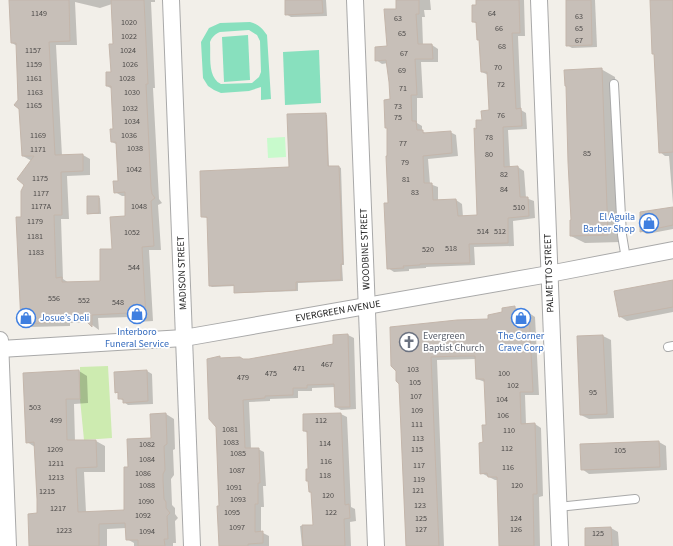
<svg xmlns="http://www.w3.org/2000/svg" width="673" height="546" viewBox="0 0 673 546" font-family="'Source Sans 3',sans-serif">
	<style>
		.grass { fill: #cdebb0 }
		.park { fill: #c8facc }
		.pitch { fill: #88e0be; fill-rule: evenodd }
		.shadow { fill: #0003; fill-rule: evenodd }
		.building { fill: #c7bfb8; stroke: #c4b6ab }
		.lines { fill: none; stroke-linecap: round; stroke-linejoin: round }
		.lane-casing { stroke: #a9a9a9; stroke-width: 10 }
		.street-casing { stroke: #a9a9a9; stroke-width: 18 }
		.lane { stroke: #fff; stroke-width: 8 }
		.street { stroke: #fff; stroke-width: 16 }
		.labels { text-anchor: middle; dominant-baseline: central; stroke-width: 3.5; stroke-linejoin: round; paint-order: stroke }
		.number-label { font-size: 8px; fill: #4b4948 }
		.shop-label { font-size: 10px; fill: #366cbe; stroke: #fff }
		.street-label { font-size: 10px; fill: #222; stroke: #fff }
		.worship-label { font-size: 10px; fill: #5b616d; stroke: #fff; text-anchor: start }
	</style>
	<rect width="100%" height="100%" fill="#f2efe9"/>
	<path class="grass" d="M 108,366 L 112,438 L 84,440 L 80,399 L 80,367 Z"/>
	<path class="park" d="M 285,137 L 286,157 L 268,158 L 267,138 Z"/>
	<g class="pitch">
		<path d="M 250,22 C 258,24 262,28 267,35 L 271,99 L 261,100 L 261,87 L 249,91 L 221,93 L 214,90 L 208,86 L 203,78 L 201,42 L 209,28 L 220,23 ZM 249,30 L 257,35 L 260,41 L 261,72 L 259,77 L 252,83 L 221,84 C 207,77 211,56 210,42 C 212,37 215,34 220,32 Z"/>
		<path d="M 248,35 L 250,80 L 224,82 L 222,37 Z"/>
		<path d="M 319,50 L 321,103 L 285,105 L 283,52 Z"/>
	</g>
	<g class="shadow">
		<path d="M 10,0 L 155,0 L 155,2 L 151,2 L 155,88 L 153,88 L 159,199 L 162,203 L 158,205 L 161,250 L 149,250 L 153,321 L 137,322 L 130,318 L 130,317 L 98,318 L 99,330 L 88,322 L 70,323 L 70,326 L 29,327 L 22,323 L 33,160 L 30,160 L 23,156 L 17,46 L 12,43 ZM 75,2 L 100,8 L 112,4 L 114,45 L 112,73 L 107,86 L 112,89 L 114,130 L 112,142 L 118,145 L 119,182 L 115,192 L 122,196 L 126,196 L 126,217 L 101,282 L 69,283 L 63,279 L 61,219 L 69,219 L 67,176 L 90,175 L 90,159 L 83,155 L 62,156 L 56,45 L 77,45 Z"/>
		<path d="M 286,0 L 326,0 L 327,16 L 291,17 L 286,14 Z"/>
		<path d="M 396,0 L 430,0 L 431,10 L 424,10 L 425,17 L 422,17 L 423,45 L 432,45 L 438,49 L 438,62 L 421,62 L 423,98 L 417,98 L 417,123 L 422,126 L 422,131 L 427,134 L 450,132 L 456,135 L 458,156 L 428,159 L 430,184 L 438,187 L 438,201 L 456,200 L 462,204 L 463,217 L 478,216 L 477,130 L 490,111 L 488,75 L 482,72 L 478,24 L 473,22 L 477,6 L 477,0 L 524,0 L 525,36 L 518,36 L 521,110 L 526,113 L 527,129 L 508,130 L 510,168 L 518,167 L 524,171 L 526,198 L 534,201 L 535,218 L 513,221 L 514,246 L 474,247 L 475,265 L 426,267 L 426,268 L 409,269 L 409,271 L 394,272 L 388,268 L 391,100 L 388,63 L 382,64 L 376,60 L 388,47 L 397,10 Z"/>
		<path d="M 567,0 L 595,0 L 597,47 L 572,48 L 567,45 Z"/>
		<path d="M 651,0 L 673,0 L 673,204 L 669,156 L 665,156 L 660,152 Z"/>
		<path d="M 601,69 L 615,77 L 621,242 L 585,243 L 571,236 Z"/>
		<path d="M 325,114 L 327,115 L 329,167 L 339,167 L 341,168 L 344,265 L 342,265 L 343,281 L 298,283 L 298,291 L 237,293 L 235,292 L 235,286 L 212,287 L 210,286 L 208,218 L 202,217 L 290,168 Z"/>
		<path d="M 98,197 L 100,198 L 101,214 L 90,214 L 88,213 Z"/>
		<path d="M 673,208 L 673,229 L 647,234 L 641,231 Z"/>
		<path d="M 673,281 L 673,312 L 627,321 L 619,316 Z"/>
		<path d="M 514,307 L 520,310 L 520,313 L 529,313 L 535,317 L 539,395 L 525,395 L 526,424 L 535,424 L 541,428 L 543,496 L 539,497 L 540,546 L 500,546 L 498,480 L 495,480 L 481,473 L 487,426 L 485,382 L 477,379 L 476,359 L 437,360 L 444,546 L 406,546 L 400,384 L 397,371 Z"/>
		<path d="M 348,335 L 354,338 L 356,409 L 341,410 L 336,407 L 335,387 L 312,388 L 312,391 L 298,391 L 298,398 L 270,399 L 270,401 L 249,402 L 251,449 L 258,449 L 264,452 L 266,486 L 263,486 L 264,507 L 261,507 L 261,532 L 269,536 L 269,546 L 220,546 L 220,358 L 249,360 L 334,345 Z"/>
		<path d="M 603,336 L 611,340 L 614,418 L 589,419 L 581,415 L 578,337 Z"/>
		<path d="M 79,371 L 87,376 L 88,403 L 74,404 L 75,441 L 96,441 L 105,446 L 105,472 L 84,472 L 86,512 L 125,511 L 129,468 L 152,439 L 166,414 L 174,419 L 175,449 L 173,450 L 174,475 L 171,479 L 172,505 L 175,508 L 175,514 L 178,518 L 175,521 L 176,543 L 173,543 L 173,546 L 134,546 L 134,543 L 127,539 L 126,528 L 107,529 L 107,546 L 30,546 L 38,514 L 35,447 L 27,442 Z"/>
		<path d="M 147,371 L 152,374 L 153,404 L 128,405 L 124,402 L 124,401 L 119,398 L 119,394 L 116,392 Z"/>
		<path d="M 341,414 L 347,417 L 351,507 L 355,509 L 356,521 L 350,522 L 351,546 L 302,546 L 300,526 L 314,526 L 312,493 L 310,492 L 308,433 L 304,431 L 304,415 Z"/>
		<path d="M 659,442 L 666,446 L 667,470 L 589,474 L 582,469 Z"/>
		<path d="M 611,528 L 618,532 L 619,546 L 587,546 Z"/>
	</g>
	<g class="building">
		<path d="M 9,0 L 69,0 L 70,41 L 49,42 L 55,155 L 83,154 L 83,171 L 61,172 L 62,215 L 54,215 L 56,278 L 62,277 L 62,282 L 100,281 L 100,249 L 112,249 L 110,217 L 125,216 L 125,192 L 114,193 L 113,181 L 118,181 L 116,142 L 111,142 L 110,129 L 113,129 L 111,86 L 106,86 L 106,72 L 111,72 L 109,44 L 113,44 L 111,0 L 144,0 L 148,84 L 146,84 L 151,188 L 152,194 L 155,198 L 151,201 L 154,246 L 142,247 L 146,318 L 129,319 L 128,313 L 92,315 L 92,327 L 83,318 L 63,319 L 63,322 L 21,324 L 16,217 L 21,217 L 21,191 L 24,185 L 17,179 L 34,156 L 22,156 L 19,109 L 14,105 L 18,100 L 17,71 L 16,43 L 11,43 Z"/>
		<path d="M 285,0 L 322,0 L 323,13 L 285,15 Z"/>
		<path d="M 396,0 L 419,0 L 419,14 L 416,14 L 418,44 L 432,44 L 433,59 L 415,59 L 417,95 L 411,95 L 412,121 L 416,121 L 417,130 L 423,130 L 423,133 L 451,131 L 452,153 L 423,156 L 424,183 L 432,183 L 433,200 L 456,199 L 458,216 L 477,215 L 474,128 L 476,129 L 476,120 L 482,120 L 481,111 L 489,110 L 487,72 L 481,72 L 479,40 L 477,40 L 476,22 L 472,22 L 472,5 L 476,5 L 476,0 L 519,0 L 520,33 L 512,33 L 516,109 L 521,108 L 522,126 L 503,127 L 504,167 L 518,166 L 520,197 L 528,197 L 529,216 L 508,218 L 508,243 L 469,244 L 470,263 L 420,264 L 420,265 L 403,266 L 404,268 L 387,269 L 384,203 L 388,203 L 386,156 L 387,156 L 387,128 L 385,128 L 384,100 L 390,99 L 389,82 L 386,60 L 375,61 L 375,47 L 387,46 L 384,9 L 396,9 Z"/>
		<path d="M 566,0 L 591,0 L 592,45 L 566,46 Z"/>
		<path d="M 650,0 L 673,0 L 673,152 L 659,153 L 654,54 L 652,54 Z"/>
		<path d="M 602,68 L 608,235 L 570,236 L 570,220 L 571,220 L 568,162 L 566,86 L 565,86 L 564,70 Z"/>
		<path d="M 326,113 L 328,166 L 339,166 L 343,264 L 341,264 L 341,280 L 296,282 L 296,290 L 234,293 L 234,285 L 209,286 L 207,217 L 201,217 L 200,171 L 289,167 L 287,114 Z"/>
		<path d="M 87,196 L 99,196 L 99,213 L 87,214 Z"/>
		<path d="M 673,207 L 673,225 L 640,232 L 640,212 Z"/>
		<path d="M 673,280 L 673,307 L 619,317 L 614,291 Z"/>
		<path d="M 515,306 L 515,313 L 529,312 L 533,392 L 520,392 L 521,424 L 535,423 L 537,494 L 533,494 L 534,546 L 499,546 L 497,477 L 488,477 L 487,473 L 480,474 L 479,443 L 483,442 L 482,425 L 486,425 L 484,379 L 476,379 L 475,356 L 461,356 L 431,357 L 439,546 L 406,546 L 399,384 L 396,381 L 396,371 L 391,366 L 390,327 L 457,320 L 488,319 L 488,315 L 502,312 L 502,308 Z"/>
		<path d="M 348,334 L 350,407 L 335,407 L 334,384 L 307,385 L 307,388 L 293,388 L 293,395 L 265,396 L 265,398 L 243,400 L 245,448 L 259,448 L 260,483 L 258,483 L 258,504 L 255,504 L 255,532 L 263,531 L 263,543 L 248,544 L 248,546 L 219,546 L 217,506 L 219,506 L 216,427 L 209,419 L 207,359 L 220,356 L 220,358 L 240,357 L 243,359 L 249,359 L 333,344 L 333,335 Z"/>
		<path d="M 603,335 L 607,414 L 580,415 L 577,336 Z"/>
		<path d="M 79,370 L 80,399 L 66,399 L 67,440 L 96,440 L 97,467 L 76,468 L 78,512 L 124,510 L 124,467 L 128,467 L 127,439 L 151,438 L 150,414 L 166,413 L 167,444 L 164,446 L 165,470 L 163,474 L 163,480 L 164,499 L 166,502 L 166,508 L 170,513 L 167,516 L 168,539 L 164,539 L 165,546 L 138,546 L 138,540 L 126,540 L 125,523 L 99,524 L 99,546 L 29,546 L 28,514 L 37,513 L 37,499 L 34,442 L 26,443 L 23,373 Z"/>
		<path d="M 147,370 L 148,401 L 123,403 L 123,399 L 118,399 L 118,392 L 115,393 L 114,372 Z"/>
		<path d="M 341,413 L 345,505 L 349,504 L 350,518 L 344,519 L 345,546 L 303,546 L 302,525 L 313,525 L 311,492 L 309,492 L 308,481 L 306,481 L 306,469 L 308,469 L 307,431 L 303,431 L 303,414 Z"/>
		<path d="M 659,441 L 660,467 L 581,470 L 580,444 Z"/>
		<path d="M 611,527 L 612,546 L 585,546 L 585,528 Z"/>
	</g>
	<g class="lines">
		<g class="lane-casing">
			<g id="lane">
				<path d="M 614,84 L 622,235 L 626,259"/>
				<path d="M 668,347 L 673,346"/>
				<path d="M 558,507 L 635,499"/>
			</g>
		</g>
		<g class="street-casing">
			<g id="street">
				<path d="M 171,0 L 192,546"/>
				<path d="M 355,0 L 376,546"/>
				<path d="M 539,0 L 560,546"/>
				<path d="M 0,340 L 8,546"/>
				<path d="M 0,349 L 184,338 L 549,274 L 673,250"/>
			</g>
		</g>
		<use href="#lane" class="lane"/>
		<use href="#street" class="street"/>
	</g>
	<defs>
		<g id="shop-ring" transform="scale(1)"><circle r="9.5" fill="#fff" stroke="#3f7fe0" stroke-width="1.5"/><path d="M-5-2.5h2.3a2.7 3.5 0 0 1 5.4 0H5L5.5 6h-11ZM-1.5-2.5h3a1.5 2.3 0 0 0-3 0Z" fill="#3f7fe0"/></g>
		<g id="church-ring" transform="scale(1)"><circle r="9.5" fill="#fff" stroke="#6b7280" stroke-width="1.5"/><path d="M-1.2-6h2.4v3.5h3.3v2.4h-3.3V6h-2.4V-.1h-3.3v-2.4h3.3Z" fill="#6b7280"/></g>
	</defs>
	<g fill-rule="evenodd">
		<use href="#shop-ring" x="649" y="223"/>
		<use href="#shop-ring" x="137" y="314"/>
		<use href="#shop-ring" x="26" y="318"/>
		<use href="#shop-ring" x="521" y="318"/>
		<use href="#church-ring" x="409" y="342"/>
	</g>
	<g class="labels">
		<g class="number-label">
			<text x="39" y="13">1149</text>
			<text x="492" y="13">64</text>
			<text x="579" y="16">63</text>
			<text x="398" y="18">63</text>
			<text x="129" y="22">1020</text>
			<text x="499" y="28">66</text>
			<text x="579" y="28">65</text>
			<text x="402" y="33">65</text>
			<text x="129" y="36">1022</text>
			<text x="579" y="40">67</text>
			<text x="502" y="46">68</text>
			<text x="33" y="50">1157</text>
			<text x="128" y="50">1024</text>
			<text x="404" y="53">67</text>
			<text x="34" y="64">1159</text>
			<text x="130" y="64">1026</text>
			<text x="498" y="67">70</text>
			<text x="402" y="70">69</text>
			<text x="34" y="78">1161</text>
			<text x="127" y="78">1028</text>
			<text x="501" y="84">72</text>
			<text x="403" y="88">71</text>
			<text x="35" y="92">1163</text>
			<text x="132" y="92">1030</text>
			<text x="34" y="105">1165</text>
			<text x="398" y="106">73</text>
			<text x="130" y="108">1032</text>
			<text x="501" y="115">76</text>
			<text x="398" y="117">75</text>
			<text x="132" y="121">1034</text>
			<text x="38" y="135">1169</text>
			<text x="129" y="135">1036</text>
			<text x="489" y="137">78</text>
			<text x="403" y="143">77</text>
			<text x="135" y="148">1038</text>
			<text x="38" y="149">1171</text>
			<text x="587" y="153">85</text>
			<text x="489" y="154">80</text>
			<text x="405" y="162">79</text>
			<text x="134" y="169">1042</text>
			<text x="504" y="174">82</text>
			<text x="40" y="178">1175</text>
			<text x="406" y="179">81</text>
			<text x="504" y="189">84</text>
			<text x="415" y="192">83</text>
			<text x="41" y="193">1177</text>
			<text x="41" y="206">1177A</text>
			<text x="139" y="206">1048</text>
			<text x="519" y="207">510</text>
			<text x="35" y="221">1179</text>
			<text x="483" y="231">514</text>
			<text x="500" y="231">512</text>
			<text x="132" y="232">1052</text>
			<text x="35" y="236">1181</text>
			<text x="451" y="248">518</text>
			<text x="428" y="249">520</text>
			<text x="36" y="252">1183</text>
			<text x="134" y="267">544</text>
			<text x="54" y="298">556</text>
			<text x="84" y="300">552</text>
			<text x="118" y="302">548</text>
			<text x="327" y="364">467</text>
			<text x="299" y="368">471</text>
			<text x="413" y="369">103</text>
			<text x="271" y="373">475</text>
			<text x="504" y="373">100</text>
			<text x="243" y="377">479</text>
			<text x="415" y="382">105</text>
			<text x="513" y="385">102</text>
			<text x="593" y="392">95</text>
			<text x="416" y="396">107</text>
			<text x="502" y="399">104</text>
			<text x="35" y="407">503</text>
			<text x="417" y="410">109</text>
			<text x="503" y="415">106</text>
			<text x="56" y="420">499</text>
			<text x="321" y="420">112</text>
			<text x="417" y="424">111</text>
			<text x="230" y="429">1081</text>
			<text x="509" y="430">110</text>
			<text x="418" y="438">113</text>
			<text x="231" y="442">1083</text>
			<text x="325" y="443">114</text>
			<text x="147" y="444">1082</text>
			<text x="507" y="448">112</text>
			<text x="55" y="449">1209</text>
			<text x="417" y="449">115</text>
			<text x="620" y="450">105</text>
			<text x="238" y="453">1085</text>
			<text x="147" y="459">1084</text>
			<text x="326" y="461">116</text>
			<text x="56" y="463">1211</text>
			<text x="419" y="465">117</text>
			<text x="508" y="467">116</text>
			<text x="237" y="470">1087</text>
			<text x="143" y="473">1086</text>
			<text x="325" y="475">118</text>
			<text x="56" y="477">1213</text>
			<text x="419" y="479">119</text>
			<text x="147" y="485">1088</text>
			<text x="517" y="485">120</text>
			<text x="234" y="487">1091</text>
			<text x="418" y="490">121</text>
			<text x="47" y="491">1215</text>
			<text x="328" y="495">120</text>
			<text x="238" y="499">1093</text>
			<text x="146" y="501">1090</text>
			<text x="420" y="505">123</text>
			<text x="58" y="508">1217</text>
			<text x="232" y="512">1095</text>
			<text x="331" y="512">122</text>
			<text x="143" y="515">1092</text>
			<text x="421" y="518">125</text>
			<text x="516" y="518">124</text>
			<text x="237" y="527">1097</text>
			<text x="421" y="529">127</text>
			<text x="516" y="529">126</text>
			<text x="64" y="530">1223</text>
			<text x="147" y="531">1094</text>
			<text x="598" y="533">125</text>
		</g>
		<g class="shop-label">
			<text x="635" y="217" text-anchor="end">El Aguila<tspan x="635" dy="12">Barber Shop</tspan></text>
			<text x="40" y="318" text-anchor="start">Josue’s Deli</text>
			<text x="137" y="332">Interboro<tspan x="137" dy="12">Funeral Service</tspan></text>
			<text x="521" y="336">The Corner<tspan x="521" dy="12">Crave Corp</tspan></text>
		</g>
		<g class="street-label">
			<text transform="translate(365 249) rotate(-92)">WOODBINE STREET</text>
			<text transform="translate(182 273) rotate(-92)">MADISON STREET</text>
			<text transform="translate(549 273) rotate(-92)">PALMETTO STREET</text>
			<text transform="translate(338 311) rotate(-10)">EVERGREEN AVENUE</text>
		</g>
		<g class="worship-label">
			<text x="423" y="336">Evergreen<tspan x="423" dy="12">Baptist Church</tspan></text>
		</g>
	</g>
</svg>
